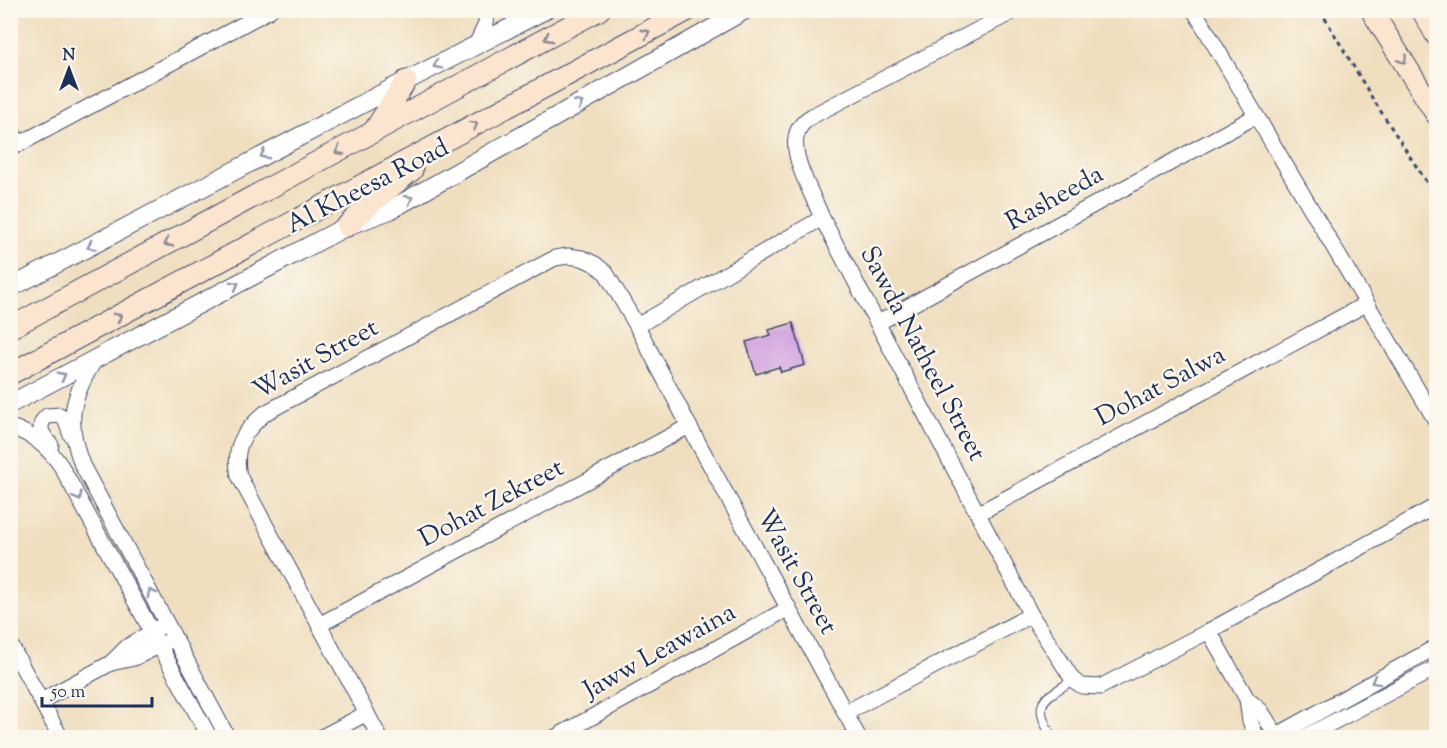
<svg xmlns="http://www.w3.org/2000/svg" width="1447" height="748" viewBox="0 0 1447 748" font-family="'Sorts Mill Goudy',serif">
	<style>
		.building { fill: #d09fdf }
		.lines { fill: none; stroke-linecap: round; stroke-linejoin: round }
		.service-casing { stroke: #3b496d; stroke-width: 10 }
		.minor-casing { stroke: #3b496d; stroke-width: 17 }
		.tertiary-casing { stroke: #3b496d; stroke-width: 20 }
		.secondary-casing { stroke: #3b496d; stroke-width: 23 }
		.path { stroke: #3b496d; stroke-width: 3; stroke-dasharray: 4.5 4.5; stroke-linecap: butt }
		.service { stroke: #fff; stroke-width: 8 }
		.minor { stroke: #fff; stroke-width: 15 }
		.tertiary { stroke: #fff; stroke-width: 18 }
		.secondary { stroke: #fbe5cf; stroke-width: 21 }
		.oneway { stroke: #8b8a96 }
		.oneway2 { stroke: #8d97ae }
		.labels { text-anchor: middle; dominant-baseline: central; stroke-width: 5; stroke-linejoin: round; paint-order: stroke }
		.street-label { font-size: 26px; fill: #1b2f5e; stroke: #fbf7ec }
	</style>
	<rect width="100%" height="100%" fill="#fbf7ec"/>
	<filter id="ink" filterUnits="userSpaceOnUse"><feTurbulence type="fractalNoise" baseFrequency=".0167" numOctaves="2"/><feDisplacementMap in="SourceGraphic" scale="12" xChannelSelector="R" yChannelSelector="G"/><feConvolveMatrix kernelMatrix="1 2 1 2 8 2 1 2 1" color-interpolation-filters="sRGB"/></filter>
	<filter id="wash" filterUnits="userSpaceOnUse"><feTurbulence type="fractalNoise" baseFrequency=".008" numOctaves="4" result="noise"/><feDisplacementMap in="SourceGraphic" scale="24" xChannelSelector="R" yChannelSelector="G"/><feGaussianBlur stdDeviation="1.35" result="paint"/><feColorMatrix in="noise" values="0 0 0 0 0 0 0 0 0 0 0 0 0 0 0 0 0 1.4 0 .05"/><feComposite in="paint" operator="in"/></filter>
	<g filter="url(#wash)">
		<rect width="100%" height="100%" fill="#f0dfbf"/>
		<g id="blocks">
			<path class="building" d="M 793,323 L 805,365 L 781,372 L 779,367 L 756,374 L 746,342 L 771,335 L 769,330 Z"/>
		</g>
	</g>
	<g filter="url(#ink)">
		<use href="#blocks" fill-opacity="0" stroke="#3b496d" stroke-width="1.5"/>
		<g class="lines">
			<g class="service-casing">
				<path id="service" d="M 1052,738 C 1032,701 1042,700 1073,680"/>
			</g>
			<g class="minor-casing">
				<g id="minor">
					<path d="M 505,10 L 521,16 L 533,17"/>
					<path d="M 1016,10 L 812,116 C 804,121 797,128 796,138 C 792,160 814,197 822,218 L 1031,615 L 1073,680 L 1082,686 L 1100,687 L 1209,631 L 1436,506"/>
					<path d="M 1194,10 L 1436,421"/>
					<path d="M 476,45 L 486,24 L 487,10"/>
					<path d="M 10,128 L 19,144"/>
					<path d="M 10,149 L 270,10"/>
					<path d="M 878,323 L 1256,116"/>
					<path d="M 637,326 L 822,218"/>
					<path d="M 96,358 C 72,396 65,420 82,465 L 228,738"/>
					<path d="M 10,427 C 33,434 48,447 61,466 L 210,738"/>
					<path d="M 51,445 C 43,435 35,427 47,416 L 60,415 L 65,419 L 71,435"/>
					<path d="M 979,513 L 1366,304"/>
					<path d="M 319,625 L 689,426"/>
					<path d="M 1209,631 L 1247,699 L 1250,721 L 1257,738"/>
					<path d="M 10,644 L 61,738"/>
					<path d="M 111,663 L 134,658 L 167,642"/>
					<path d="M 1247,699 L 1261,711 L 1278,738"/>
					<path d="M 41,701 L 111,663 L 127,647 L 160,627"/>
					<path d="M 845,713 L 1031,615"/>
					<path d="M 320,738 L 367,713"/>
					<path d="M 380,738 L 239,476 C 233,447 243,432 265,413 L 555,258 L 568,256 L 582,258 L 595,264 L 606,273 L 637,326 L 689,426 L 859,738"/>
					<path d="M 554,738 L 789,608"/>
					<path d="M 1272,738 L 1436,647"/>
					<path d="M 1303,738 L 1436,668"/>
				</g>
			</g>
			<g class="tertiary-casing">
				<g id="tertiary">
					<path d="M 10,288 L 406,81 L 545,10"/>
					<path d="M 10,404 L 347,226 L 390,210 L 745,10"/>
				</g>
			</g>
			<g class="secondary-casing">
				<g id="secondary">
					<path d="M 1371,10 L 1436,114"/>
					<path d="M 1422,10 L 1436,35"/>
					<path d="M 374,131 L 406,81"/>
					<path d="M 347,226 L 377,198 L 412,170"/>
					<path d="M 10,328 L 599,10"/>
					<path d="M 10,374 L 688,10"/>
				</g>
			</g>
			<path class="path" d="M 1320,10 L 1371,96 L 1436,197"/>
			<use href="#service" class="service"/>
			<use href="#minor" class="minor"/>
			<use href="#tertiary" class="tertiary"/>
			<use href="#secondary" class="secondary"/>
		</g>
		<defs><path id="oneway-chevron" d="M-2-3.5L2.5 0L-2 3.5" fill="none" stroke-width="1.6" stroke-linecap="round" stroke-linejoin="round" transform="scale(1.5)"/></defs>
		<g class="oneway">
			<use href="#oneway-chevron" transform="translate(646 33) rotate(-28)"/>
			<use href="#oneway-chevron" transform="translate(548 38) rotate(152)"/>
			<use href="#oneway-chevron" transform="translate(1403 60) rotate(58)"/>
			<use href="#oneway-chevron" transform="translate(474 125) rotate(-29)"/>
			<use href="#oneway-chevron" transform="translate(339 151) rotate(152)"/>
			<use href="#oneway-chevron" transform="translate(168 243) rotate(152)"/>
			<use href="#oneway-chevron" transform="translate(118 317) rotate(-28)"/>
		</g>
		<g class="oneway2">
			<use href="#oneway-chevron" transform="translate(437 65) rotate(153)"/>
			<use href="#oneway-chevron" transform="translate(579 104) rotate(-29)"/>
			<use href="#oneway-chevron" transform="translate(264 155) rotate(152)"/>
			<use href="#oneway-chevron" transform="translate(409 199) rotate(-29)"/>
			<use href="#oneway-chevron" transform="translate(91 246) rotate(152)"/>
			<use href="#oneway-chevron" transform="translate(235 285) rotate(-28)"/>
			<use href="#oneway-chevron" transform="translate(62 376) rotate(-28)"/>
			<use href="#oneway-chevron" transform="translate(78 497) rotate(61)"/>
			<use href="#oneway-chevron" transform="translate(151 593) rotate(-118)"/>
			<use href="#oneway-chevron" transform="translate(1375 681) rotate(151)"/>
		</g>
	</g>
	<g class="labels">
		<g class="street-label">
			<text transform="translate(368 187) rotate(-27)">Al Kheesa Road</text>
			<text transform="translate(1055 199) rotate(-29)">Rasheeda</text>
			<text transform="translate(922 354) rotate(62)">Sawda Natheel Street</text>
			<text transform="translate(316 360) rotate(-29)">Wasit Street</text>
			<text transform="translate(1161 387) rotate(-28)">Dohat Salwa</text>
			<text transform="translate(492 504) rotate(-28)">Dohat Zekreet</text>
			<text transform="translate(796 572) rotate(61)">Wasit Street</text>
			<text transform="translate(660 652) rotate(-29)">Jaww Leawaina</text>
		</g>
	</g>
	<rect width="1447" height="748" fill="none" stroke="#fbf7ec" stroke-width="36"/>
	<g transform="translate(69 69)" stroke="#fbf7ec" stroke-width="4.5" paint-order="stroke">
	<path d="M0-4.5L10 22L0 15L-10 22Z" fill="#1b2f5e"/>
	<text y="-9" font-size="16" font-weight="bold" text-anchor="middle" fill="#1b2f5e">N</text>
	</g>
	<path d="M42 697v9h110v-9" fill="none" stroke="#1b2f5e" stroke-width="3"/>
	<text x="51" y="697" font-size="18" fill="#1b2f5e" stroke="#fbf7ec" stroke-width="4.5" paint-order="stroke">50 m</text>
</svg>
